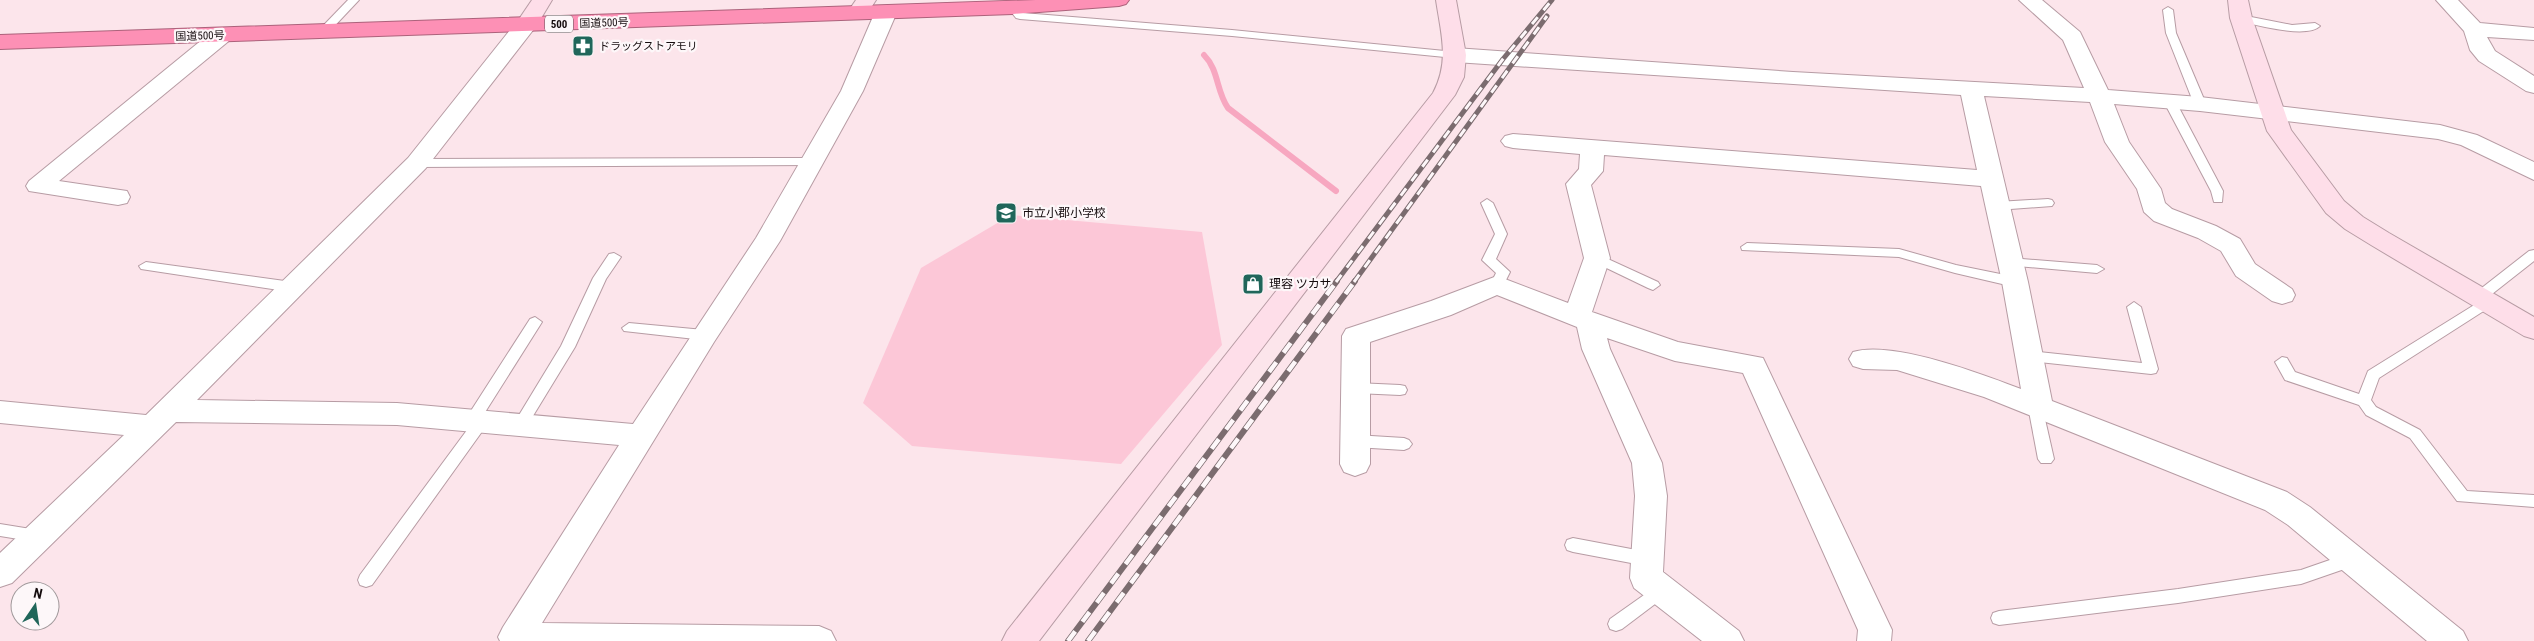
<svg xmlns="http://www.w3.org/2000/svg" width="2534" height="641" viewBox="0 0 2534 641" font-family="'Roboto Condensed','Noto Sans JP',sans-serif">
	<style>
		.green { fill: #fcc7d7 }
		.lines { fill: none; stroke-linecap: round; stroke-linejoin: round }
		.stream { stroke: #f7a7c0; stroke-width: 6 }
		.lane-casing { stroke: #b79ca4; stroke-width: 2 }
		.street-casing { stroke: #b79ca4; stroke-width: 2 }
		.secondary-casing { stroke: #b79ca4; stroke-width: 2 }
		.highway-casing { stroke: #ac627b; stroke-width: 2 }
		.lane { fill: #fff; fill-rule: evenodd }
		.street { fill: #fff; fill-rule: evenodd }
		.secondary { fill: #fedee9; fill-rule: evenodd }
		.highway { fill: #fd90b5; fill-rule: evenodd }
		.rail-far1-casing { stroke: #7b6c6f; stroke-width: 5 }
		.rail-casing { stroke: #7b6c6f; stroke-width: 6 }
		.rail-far1 { stroke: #fdf7f9; stroke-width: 3; stroke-dasharray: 9; stroke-linecap: butt }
		.rail { stroke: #fdf7f9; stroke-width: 4.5; stroke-dasharray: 12; stroke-linecap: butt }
		.labels { text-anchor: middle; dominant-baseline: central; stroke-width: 4.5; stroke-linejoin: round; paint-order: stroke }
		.far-street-label { font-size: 11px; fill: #150c0e; stroke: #fdf7f9 }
		.shield { fill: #fdf7f9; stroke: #5b5254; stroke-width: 1 }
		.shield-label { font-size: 11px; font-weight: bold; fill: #150c0e }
		.far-poi-label { font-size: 11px; fill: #150c0e; stroke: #fdf7f9; text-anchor: start }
		.poi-label { font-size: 12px; fill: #150c0e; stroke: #fdf7f9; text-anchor: start }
	</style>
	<rect width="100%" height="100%" fill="#fce5eb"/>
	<path class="green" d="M 1011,215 L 1202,232 L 1222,345 L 1121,464 L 912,446 L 863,403 L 921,268 Z"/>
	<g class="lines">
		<path class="stream" d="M 1204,55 C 1219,70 1216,91 1228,108 L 1336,191"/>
		<g class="lane-casing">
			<g id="lane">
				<path d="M 348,0 L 359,0 L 327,34 L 319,34 L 319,30 Z"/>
				<path d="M 1013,5 L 1023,13 L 1232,30 L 1455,52 L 1461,55 L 1455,58 L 1232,36 L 1020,19 L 1016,18 L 1008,8 Z"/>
				<path d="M 2168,7 L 2173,10 L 2176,33 L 2206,104 L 2204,106 L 2200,107 L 2194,104 L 2166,33 L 2163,10 Z"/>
				<path d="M 2241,15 L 2292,25 L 2315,23 L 2320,26 C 2307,39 2255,25 2237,20 L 2236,18 Z"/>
				<path d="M 2170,99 L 2176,102 L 2223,191 L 2222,202 L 2214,202 L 2211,191 L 2164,102 Z"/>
				<path d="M 811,158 L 815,159 L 817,162 L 815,165 L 417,167 L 411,163 L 417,159 Z"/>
				<path d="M 1487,199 L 1493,203 L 1507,234 L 1496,259 L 1510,272 L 1502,288 L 1497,290 L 1490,285 L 1496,273 L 1482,260 L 1495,234 L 1481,203 Z"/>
				<path d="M 2048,199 L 2052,200 L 2054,203 L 2052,206 L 1997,210 L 1991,206 L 1997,202 Z"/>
				<path d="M 1747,243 L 1899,249 L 1956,265 L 2015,277 L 2022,282 L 2015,287 L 1955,273 L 1899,257 L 1742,250 L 1741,247 Z"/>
				<path d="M 2534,250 L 2534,261 L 2487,298 L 2493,299 L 2495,302 L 2493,305 L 2379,378 L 2371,400 L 2376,407 L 2420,430 L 2467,491 L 2534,495 L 2534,507 L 2457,501 L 2410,438 L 2366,415 L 2359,405 L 2285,380 L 2275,362 L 2282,357 L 2287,358 L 2295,372 L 2359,394 L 2368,371 L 2479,302 L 2472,297 L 2474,294 L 2529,251 Z"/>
				<path d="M 614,253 L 621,257 L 606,279 L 575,347 L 525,429 L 515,429 L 513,425 L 561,346 L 593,278 L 609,254 Z"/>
				<path d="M 1597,254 L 1658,282 L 1660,285 L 1653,290 L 1648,288 L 1592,261 L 1590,258 Z"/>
				<path d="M 2010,258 L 2097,265 L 2104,269 L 2097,273 L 2005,265 L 2003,262 L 2005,259 Z"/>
				<path d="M 146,262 L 292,282 L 299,287 L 292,292 L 141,269 L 139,266 Z"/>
				<path d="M 2134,302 L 2141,307 L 2158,369 L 2156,373 L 2151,374 L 2029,361 L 2022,356 L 2029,351 L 2142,363 L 2127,307 Z"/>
				<path d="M 535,317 L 542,322 L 482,417 L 488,422 L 486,426 L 372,585 L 366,587 L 360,585 L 358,580 L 360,575 L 470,426 L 465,421 L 467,417 L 530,319 Z"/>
				<path d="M 629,323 L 704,330 L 711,335 L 704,340 L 624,331 L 622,328 Z"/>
				<path d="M 1356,383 L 1400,385 L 1405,386 L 1407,390 L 1405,394 L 1400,395 L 1356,393 L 1351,392 L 1349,388 L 1351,384 Z"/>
				<path d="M 2035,401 L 2040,402 L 2042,406 L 2054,459 L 2051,463 L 2041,463 L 2038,459 L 2028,406 L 2030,402 Z"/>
				<path d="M 1355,435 L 1404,438 L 1409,440 L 1412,444 L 1409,448 L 1404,450 L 1355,447 L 1350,445 L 1348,441 L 1350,437 Z"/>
				<path d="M 0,524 L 37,530 L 43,531 L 45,536 L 43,541 L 37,542 L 0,536 Z"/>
				<path d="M 1573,538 L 1647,552 L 1653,554 L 1655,559 L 1653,564 L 1647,566 L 1573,552 L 1567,550 L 1565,545 L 1567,540 Z"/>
				<path d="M 2350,553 L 2356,555 L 2358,560 L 2356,565 L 2301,584 L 2178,603 L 1999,625 L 1993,623 L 1991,618 L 1993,613 L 1999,611 L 2178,589 L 2301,570 Z"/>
				<path d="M 1661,583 L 1667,585 L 1669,590 L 1667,595 L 1622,629 L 1616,631 L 1610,629 L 1608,624 L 1610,619 Z"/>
			</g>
		</g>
		<g class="street-casing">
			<g id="street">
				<path d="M 2019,0 L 2042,0 L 2080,32 L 2108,90 L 2200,97 L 2440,125 L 2477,135 L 2534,162 L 2534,180 L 2461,145 L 2438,139 L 2200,111 L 2114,104 L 2129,142 L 2161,189 L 2165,203 L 2172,209 L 2216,226 L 2240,239 L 2255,264 L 2292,289 L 2295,295 L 2292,301 L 2282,304 L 2272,301 L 2236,276 L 2221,251 L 2198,238 L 2154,221 L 2144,212 L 2137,189 L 2105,142 L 2090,102 L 1984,96 L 2028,282 L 2052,401 L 2287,492 L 2310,507 L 2463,631 L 2468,641 L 2427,641 L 2288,525 L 2265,510 L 1984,397 L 1897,370 L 1863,369 L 1853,366 L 1849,359 L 1853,352 C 1892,340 1982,374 2021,389 L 2002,282 L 1981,186 L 1604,155 L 1603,171 L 1591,185 L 1610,258 L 1592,312 L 1678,342 L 1763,358 L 1892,630 L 1891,641 L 1857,641 L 1858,630 L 1743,373 L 1675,361 L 1607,338 L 1610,349 L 1662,463 L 1667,496 L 1663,572 L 1739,631 L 1744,641 L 1702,641 L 1634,588 L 1630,578 L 1635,496 L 1632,463 L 1582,349 L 1577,327 L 1497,295 L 1451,315 L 1370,342 L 1370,464 L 1366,472 L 1355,476 L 1344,472 L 1340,464 L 1342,336 L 1346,329 L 1431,301 L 1497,276 L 1568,303 L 1584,258 L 1566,184 L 1579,169 L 1580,154 L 1513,148 L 1505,146 L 1501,141 L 1505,136 L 1513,134 L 1977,170 L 1961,95 L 1455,62 L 1447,60 L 1444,55 L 1447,50 L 1455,48 L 1793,72 L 2084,88 L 2063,40 Z"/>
				<path d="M 2436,0 L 2458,0 L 2480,23 L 2534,28 L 2534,40 L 2487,37 L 2495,51 L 2534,76 L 2534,93 L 2526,91 L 2479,61 L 2470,50 L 2464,31 Z"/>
				<path d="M 886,6 L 893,8 L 897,12 L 863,91 L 780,241 L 714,342 L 542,623 L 819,626 L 831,631 L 836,641 L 500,641 L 498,637 L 503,627 L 619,445 L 397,425 L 176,422 L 12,583 L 0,587 L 0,553 L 124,435 L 0,423 L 0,401 L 146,415 L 408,158 L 518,20 L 526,19 L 534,20 L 537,25 L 426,168 L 197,400 L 397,403 L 633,424 L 756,238 L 841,91 L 875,12 L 879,8 Z"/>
				<path d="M 222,29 L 230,30 L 233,35 L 230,40 L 59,181 L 127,191 L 130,197 L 127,203 L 118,205 L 29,191 L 26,186 L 29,181 L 214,30 Z"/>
			</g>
		</g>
		<g class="secondary-casing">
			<g id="secondary">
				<path d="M 532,0 L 552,0 L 534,30 L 526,31 L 518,30 L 515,25 Z"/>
				<path d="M 856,0 L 876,0 L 865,17 L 858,19 L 851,17 L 847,13 Z"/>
				<path d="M 1436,0 L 1456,0 L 1466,55 L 1464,77 L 1455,95 L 1039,641 L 1002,641 L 1007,631 L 1433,93 C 1450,61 1441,34 1436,0 Z"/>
				<path d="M 2228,0 L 2248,0 L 2252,18 L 2291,130 L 2344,201 L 2363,217 L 2389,233 L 2534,317 L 2534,339 L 2524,336 L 2371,245 L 2345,229 L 2326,213 L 2267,131 L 2230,18 Z"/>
			</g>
		</g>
		<g class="highway-casing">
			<path id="highway" d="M 1036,0 L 1129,0 L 1126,4 L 1119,6 L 1013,14 L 0,49 L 0,35 Z"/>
		</g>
		<use href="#lane" class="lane"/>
		<use href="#street" class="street"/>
		<use href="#secondary" class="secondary"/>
		<use href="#highway" class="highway"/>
		<g class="rail-far1-casing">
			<g id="rail-far1">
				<path d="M 1336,282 L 1503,59 L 1552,0"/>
				<path d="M 1354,282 L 1547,16"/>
			</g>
		</g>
		<g class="rail-casing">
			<g id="rail">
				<path d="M 1068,641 L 1337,281"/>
				<path d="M 1088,641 L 1355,281"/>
			</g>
		</g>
		<use href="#rail-far1" class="rail-far1"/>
		<use href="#rail" class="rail"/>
	</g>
	<defs>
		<g id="pharmacy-square" transform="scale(1.125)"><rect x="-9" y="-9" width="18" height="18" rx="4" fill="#20665a" stroke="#fdf7f9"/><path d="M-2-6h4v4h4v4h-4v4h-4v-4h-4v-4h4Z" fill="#fff"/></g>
		<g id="school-square" transform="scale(1.125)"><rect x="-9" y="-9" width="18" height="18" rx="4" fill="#20665a" stroke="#fdf7f9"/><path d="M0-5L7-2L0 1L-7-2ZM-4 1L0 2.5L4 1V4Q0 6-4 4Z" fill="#fff"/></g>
		<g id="shop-square" transform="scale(1.125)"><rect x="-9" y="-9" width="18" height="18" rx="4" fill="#20665a" stroke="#fdf7f9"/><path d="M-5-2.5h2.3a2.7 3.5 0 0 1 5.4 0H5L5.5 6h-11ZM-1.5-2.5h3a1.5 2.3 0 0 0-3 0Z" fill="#fff"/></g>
	</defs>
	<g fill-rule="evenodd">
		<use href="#pharmacy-square" x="583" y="46"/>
		<use href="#school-square" x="1006" y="213"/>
		<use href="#shop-square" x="1253" y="284"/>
	</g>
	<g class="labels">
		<g class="far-street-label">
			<text transform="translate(604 23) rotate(-2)">国道500号</text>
			<text transform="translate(200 36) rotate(-2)">国道500号</text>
		</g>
		<rect class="shield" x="545" y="15.5" width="28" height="17" rx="4"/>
		<g class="shield-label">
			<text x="559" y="24">500</text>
		</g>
		<g class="far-poi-label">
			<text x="599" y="46">ドラッグストアモリ</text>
		</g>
		<g class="poi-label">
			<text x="1022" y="213">市立小郡小学校</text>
			<text x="1269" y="284">理容 ツカサ</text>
		</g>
	</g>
	<g transform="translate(35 606) rotate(13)"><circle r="24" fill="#fdf7f9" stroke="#a0999b"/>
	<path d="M0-4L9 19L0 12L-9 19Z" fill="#20665a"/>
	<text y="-8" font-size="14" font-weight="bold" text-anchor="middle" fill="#150c0e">N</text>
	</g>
</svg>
